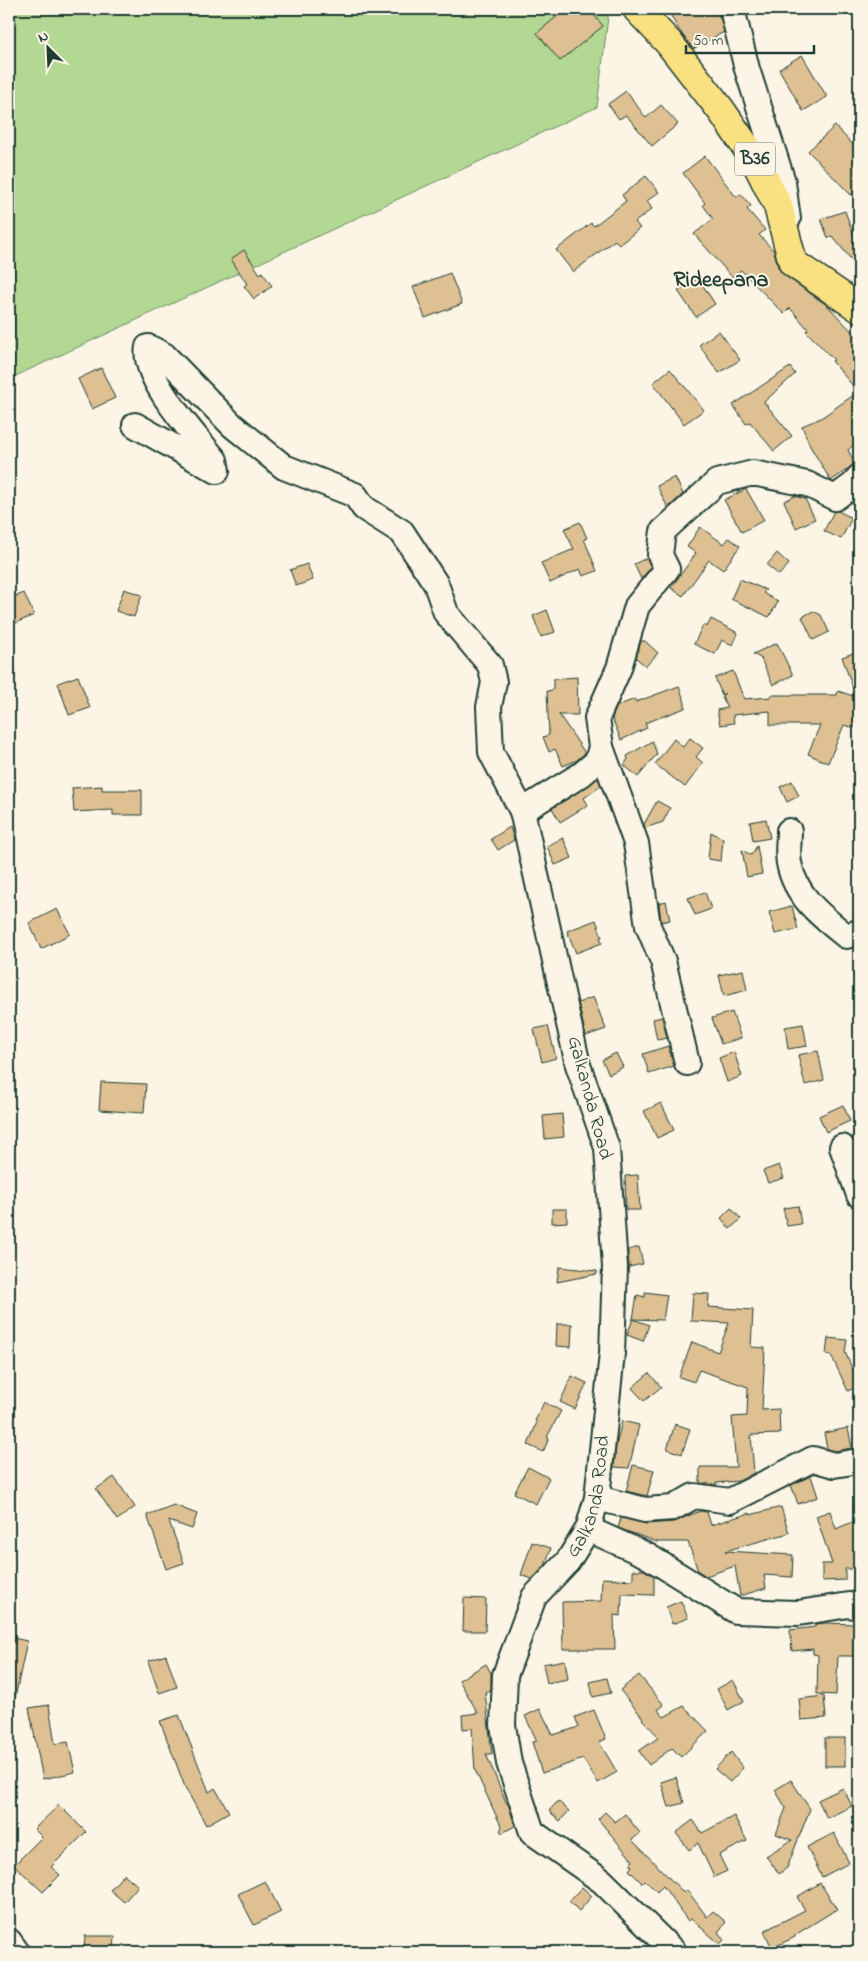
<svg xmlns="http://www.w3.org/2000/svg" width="868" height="1961" viewBox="0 0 868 1961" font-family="'Indie Flower',sans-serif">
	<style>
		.green { fill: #b3d893; stroke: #698a64 }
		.building { fill: #dec092; stroke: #1f3d34 }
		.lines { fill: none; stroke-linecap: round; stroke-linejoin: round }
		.minor-casing { stroke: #1f3d34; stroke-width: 28 }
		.major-casing { stroke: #1f3d34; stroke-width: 31 }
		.minor { stroke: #fcf5e5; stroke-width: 24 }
		.major { stroke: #f9e181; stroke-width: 28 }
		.labels { text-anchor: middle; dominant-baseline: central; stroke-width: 4; stroke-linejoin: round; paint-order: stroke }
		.shield { fill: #fcf5e5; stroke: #617469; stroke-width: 1 }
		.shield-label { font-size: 19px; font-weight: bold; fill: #1f3d34 }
		.street-label { font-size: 20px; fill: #1f3d34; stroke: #fcf5e5 }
		.quarter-label { font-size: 22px; font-weight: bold; fill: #1f3d34; stroke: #fcf5e5 }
	</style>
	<rect width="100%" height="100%" fill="#fcf5e5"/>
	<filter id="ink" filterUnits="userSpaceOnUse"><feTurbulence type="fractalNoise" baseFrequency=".02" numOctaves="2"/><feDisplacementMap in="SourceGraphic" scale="10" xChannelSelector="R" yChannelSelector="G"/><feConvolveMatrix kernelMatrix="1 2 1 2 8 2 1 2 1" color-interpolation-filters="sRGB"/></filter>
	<g filter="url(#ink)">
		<path class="green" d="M 9,9 L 609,9 L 597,107 L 9,379 Z"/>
		<g class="building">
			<path d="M 566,9 L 589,9 L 603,26 L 560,61 L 537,33 Z"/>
			<path d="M 667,9 L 714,9 L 721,20 L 724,32 L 693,49 L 679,30 Z"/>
			<path d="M 802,55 L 827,97 L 803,111 L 779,69 Z"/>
			<path d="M 626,91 L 646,118 L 661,105 L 678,124 L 652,146 L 626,115 L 619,119 L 608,104 Z"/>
			<path d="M 835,126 L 859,151 L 859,187 L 851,195 L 808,151 Z"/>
			<path d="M 705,156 L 736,197 L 741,194 L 751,206 L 747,209 L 765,230 L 759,235 L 774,251 L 778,267 L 784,275 L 828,306 L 859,339 L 859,440 L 848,450 L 855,464 L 831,481 L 810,446 L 802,426 L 821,418 L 858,392 L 832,361 L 834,360 L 806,331 L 808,329 L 790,308 L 784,314 L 741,270 L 732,277 L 694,234 L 713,219 L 703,205 L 705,203 L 683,173 Z"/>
			<path d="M 646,176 L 659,192 L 647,201 L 652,209 L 635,222 L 640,228 L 619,245 L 615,240 L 573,272 L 556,250 L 591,223 L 594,226 L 626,201 L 622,195 Z"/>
			<path d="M 845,211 L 854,236 L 859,242 L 859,269 L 832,236 L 828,238 L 821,219 Z"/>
			<path d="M 244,250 L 260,274 L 262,272 L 272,286 L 254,299 L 244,286 L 247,284 L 231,259 Z"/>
			<path d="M 450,273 L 462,304 L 425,318 L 413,287 Z"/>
			<path d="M 698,278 L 715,304 L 696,317 L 678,291 Z"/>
			<path d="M 719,331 L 740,360 L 719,373 L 699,345 Z"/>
			<path d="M 790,367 L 795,374 L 764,402 L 792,436 L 774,451 L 750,422 L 746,424 L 733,405 Z"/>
			<path d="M 101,368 L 115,398 L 92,409 L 78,379 Z"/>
			<path d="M 670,369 L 704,410 L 684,424 L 653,383 Z"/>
			<path d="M 675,477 L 683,494 L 668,508 L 657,486 Z"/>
			<path d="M 746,489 L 764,520 L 742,532 L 724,500 Z"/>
			<path d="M 795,496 L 805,499 L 815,519 L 796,528 L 784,501 Z"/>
			<path d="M 834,511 L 838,511 L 852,518 L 841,539 L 824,531 Z"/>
			<path d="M 580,522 L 587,538 L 584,539 L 597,571 L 583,576 L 580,569 L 550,583 L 541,563 L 574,549 L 564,529 Z"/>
			<path d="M 700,527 L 724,544 L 729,538 L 740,546 L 723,570 L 709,560 L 683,596 L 671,588 L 696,553 L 687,547 Z"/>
			<path d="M 777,553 L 789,564 L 779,575 L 767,565 Z"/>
			<path d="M 647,558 L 651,567 L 641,579 L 634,564 Z"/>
			<path d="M 307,564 L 313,580 L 296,586 L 290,570 Z"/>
			<path d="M 740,579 L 766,590 L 763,593 L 778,602 L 769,617 L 731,599 Z"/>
			<path d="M 124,589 L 142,595 L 134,617 L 116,611 Z"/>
			<path d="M 24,593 L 34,615 L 9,626 L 9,599 Z"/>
			<path d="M 547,610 L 555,632 L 541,637 L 533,616 Z"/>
			<path d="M 813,611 L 821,615 L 829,632 L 813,640 L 802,617 Z"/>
			<path d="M 711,619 L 738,633 L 733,645 L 722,640 L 715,654 L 694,644 L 703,625 L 707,627 Z"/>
			<path d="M 641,641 L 645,641 L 658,653 L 646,666 L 636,658 Z"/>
			<path d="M 777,643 L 793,675 L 773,685 L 761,659 L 762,659 L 753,654 Z"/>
			<path d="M 859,651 L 859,714 L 854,728 L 844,725 L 828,763 L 808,754 L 820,725 L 770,725 L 770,711 L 733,715 L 734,723 L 720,725 L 717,710 L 727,708 L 722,696 L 725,693 L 722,695 L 715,678 L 733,671 L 744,699 L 771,697 L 771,695 L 837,695 L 838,691 L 856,697 L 842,657 Z"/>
			<path d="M 78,676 L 90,708 L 69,715 L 58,683 Z"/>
			<path d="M 577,677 L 578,715 L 560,715 L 558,713 L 585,753 L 577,760 L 563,766 L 555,749 L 549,752 L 543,737 L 549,735 L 547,691 L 553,690 L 553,679 Z"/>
			<path d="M 679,686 L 685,703 L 685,708 L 645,723 L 647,728 L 621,740 L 612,718 L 617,706 L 635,699 L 636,702 Z"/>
			<path d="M 690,738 L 703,748 L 696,757 L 703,763 L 685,787 L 655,764 L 674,739 L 683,747 Z"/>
			<path d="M 652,741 L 657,754 L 638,777 L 624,765 L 628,759 L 627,756 Z"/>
			<path d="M 598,778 L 601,786 L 584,798 L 588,805 L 560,822 L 552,808 Z"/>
			<path d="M 792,781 L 799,796 L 787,802 L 780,787 Z"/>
			<path d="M 102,786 L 102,790 L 142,790 L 142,815 L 113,815 L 113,810 L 74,812 L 72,788 Z"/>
			<path d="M 657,801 L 670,808 L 663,822 L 645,828 L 644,824 Z"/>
			<path d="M 766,819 L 770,838 L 753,841 L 750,822 Z"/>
			<path d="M 510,827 L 514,840 L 498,850 L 491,839 Z"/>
			<path d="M 711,832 L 723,839 L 721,861 L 708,859 Z"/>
			<path d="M 563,838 L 572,858 L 555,865 L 547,846 Z"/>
			<path d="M 757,846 L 762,874 L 747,877 L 742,850 L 751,855 Z"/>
			<path d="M 705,892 L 711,909 L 695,915 L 688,898 Z"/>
			<path d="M 666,901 L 670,920 L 661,922 L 659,903 Z"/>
			<path d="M 792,906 L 798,929 L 775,934 L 769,912 Z"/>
			<path d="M 57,909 L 70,934 L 41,949 L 29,923 Z"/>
			<path d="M 596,920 L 602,937 L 600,937 L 602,943 L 576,953 L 567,931 Z"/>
			<path d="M 743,970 L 747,990 L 724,996 L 719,975 Z"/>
			<path d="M 593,997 L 606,1029 L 586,1036 L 578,1003 Z"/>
			<path d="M 732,1012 L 741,1038 L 721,1044 L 712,1018 Z"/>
			<path d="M 662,1017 L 667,1038 L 657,1040 L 653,1019 Z"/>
			<path d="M 803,1024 L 807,1046 L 788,1049 L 785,1027 Z"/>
			<path d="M 548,1026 L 556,1058 L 542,1062 L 534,1029 Z"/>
			<path d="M 668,1046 L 674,1066 L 649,1074 L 643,1054 Z"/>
			<path d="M 818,1051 L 824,1080 L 805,1085 L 798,1055 Z"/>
			<path d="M 734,1052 L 742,1076 L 727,1082 L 719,1058 Z"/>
			<path d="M 616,1053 L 623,1067 L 609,1074 L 602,1060 Z"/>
			<path d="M 101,1082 L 146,1084 L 144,1113 L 99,1110 Z"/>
			<path d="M 661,1103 L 674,1130 L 657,1138 L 644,1111 Z"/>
			<path d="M 843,1105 L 850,1121 L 826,1132 L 819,1116 Z"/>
			<path d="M 562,1114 L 564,1137 L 545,1139 L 543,1116 Z"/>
			<path d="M 779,1165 L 784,1178 L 768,1183 L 763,1171 Z"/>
			<path d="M 638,1175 L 640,1210 L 626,1210 L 625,1176 Z"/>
			<path d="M 798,1206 L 801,1224 L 787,1226 L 783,1208 Z"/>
			<path d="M 731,1208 L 741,1219 L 730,1229 L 721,1218 Z"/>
			<path d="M 552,1209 L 567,1209 L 567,1222 L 552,1223 Z"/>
			<path d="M 639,1247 L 643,1264 L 629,1267 L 628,1250 Z"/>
			<path d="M 559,1267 L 597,1271 L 597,1274 L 557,1282 Z"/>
			<path d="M 645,1292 L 667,1295 L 663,1320 L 633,1319 L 637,1295 L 645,1297 Z"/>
			<path d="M 693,1293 L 709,1294 L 708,1307 L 753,1310 L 751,1347 L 765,1348 L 762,1410 L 779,1409 L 780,1434 L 751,1435 L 754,1473 L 739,1481 L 716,1483 L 716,1485 L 700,1483 L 700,1467 L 736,1467 L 732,1417 L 747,1416 L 748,1387 L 699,1370 L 694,1382 L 679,1377 L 692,1342 L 718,1352 L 729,1323 L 691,1321 Z"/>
			<path d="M 633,1319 L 649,1325 L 643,1341 L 627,1335 Z"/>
			<path d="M 557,1324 L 572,1324 L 571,1347 L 556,1346 Z"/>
			<path d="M 828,1338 L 847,1340 L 845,1352 L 859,1385 L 848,1391 L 831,1355 L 826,1354 Z"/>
			<path d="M 649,1373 L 661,1387 L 644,1401 L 632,1388 Z"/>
			<path d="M 572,1376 L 587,1383 L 575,1409 L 560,1402 Z"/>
			<path d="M 544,1402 L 561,1411 L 547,1437 L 549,1438 L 543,1452 L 528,1445 L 537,1422 L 535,1421 Z"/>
			<path d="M 622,1421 L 639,1425 L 629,1468 L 614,1467 L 616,1446 Z"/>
			<path d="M 675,1424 L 690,1429 L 682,1454 L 667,1449 Z"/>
			<path d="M 848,1428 L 852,1448 L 835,1451 L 827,1449 L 824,1433 Z"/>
			<path d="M 633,1465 L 654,1470 L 647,1496 L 626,1491 Z"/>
			<path d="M 528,1467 L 549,1478 L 536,1504 L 514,1493 Z"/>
			<path d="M 811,1476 L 818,1497 L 798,1504 L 791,1485 Z"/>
			<path d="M 114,1477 L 135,1507 L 117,1520 L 96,1489 Z"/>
			<path d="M 174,1505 L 197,1514 L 192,1529 L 169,1521 L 184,1563 L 166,1569 L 147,1515 Z"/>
			<path d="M 781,1507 L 789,1533 L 725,1551 L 793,1555 L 792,1577 L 764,1575 L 766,1588 L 740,1596 L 735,1566 L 706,1576 L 698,1571 L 688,1542 L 657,1542 L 618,1528 L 621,1518 L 646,1524 L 674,1522 L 700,1511 L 707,1512 L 711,1525 L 750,1513 L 750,1515 Z"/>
			<path d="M 830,1511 L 836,1529 L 859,1519 L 859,1569 L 845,1569 L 845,1580 L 822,1581 L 822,1564 L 832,1564 L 816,1516 Z"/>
			<path d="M 532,1542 L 551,1548 L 545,1566 L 532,1579 L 521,1575 Z"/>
			<path d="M 633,1570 L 644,1570 L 654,1576 L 654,1595 L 622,1594 L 621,1616 L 614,1615 L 615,1649 L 563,1649 L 562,1602 L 601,1601 L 602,1578 L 633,1580 Z"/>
			<path d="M 464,1598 L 486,1599 L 485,1631 L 463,1631 Z"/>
			<path d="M 681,1601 L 688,1618 L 672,1624 L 666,1607 Z"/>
			<path d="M 825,1623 L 854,1624 L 853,1656 L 838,1656 L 836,1695 L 817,1694 L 818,1655 L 813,1654 L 813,1649 L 792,1651 L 790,1630 L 815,1627 L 815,1624 Z"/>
			<path d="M 9,1637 L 27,1641 L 15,1698 L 9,1697 Z"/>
			<path d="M 166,1655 L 177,1687 L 159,1693 L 148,1661 Z"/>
			<path d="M 565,1660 L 568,1679 L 547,1683 L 543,1664 Z"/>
			<path d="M 486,1664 L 491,1673 L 491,1690 L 485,1692 L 492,1754 L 486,1754 L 507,1804 L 508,1803 L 515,1826 L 502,1833 L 500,1830 L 502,1828 L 475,1770 L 472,1728 L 463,1729 L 462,1715 L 478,1713 L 459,1680 Z"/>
			<path d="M 639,1675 L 664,1705 L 658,1710 L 664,1717 L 684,1706 L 708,1731 L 681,1757 L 672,1748 L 649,1765 L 639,1751 L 659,1737 L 642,1719 L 643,1718 L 620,1690 Z"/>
			<path d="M 607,1678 L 611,1693 L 593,1697 L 590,1682 Z"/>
			<path d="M 733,1680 L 744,1701 L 728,1710 L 717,1689 Z"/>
			<path d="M 824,1696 L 826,1718 L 801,1720 L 799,1699 Z"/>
			<path d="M 49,1705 L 55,1744 L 68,1742 L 75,1772 L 43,1779 L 29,1708 Z"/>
			<path d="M 540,1709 L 553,1735 L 579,1727 L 575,1717 L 594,1710 L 606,1739 L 599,1742 L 617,1772 L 598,1783 L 583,1759 L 542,1773 L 532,1742 L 537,1741 L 525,1716 Z"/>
			<path d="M 179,1715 L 209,1792 L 215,1788 L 229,1812 L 206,1825 L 185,1787 L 160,1721 Z"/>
			<rect x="825" y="1738" width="20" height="28"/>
			<path d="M 731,1752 L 743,1768 L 730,1782 L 715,1769 Z"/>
			<path d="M 676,1777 L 684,1803 L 669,1807 L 661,1782 Z"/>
			<path d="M 791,1780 L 810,1809 L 787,1868 L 779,1874 L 766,1856 L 792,1840 L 776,1834 L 786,1808 L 775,1790 Z"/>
			<path d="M 843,1788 L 852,1806 L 827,1818 L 818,1800 Z"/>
			<path d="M 558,1801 L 569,1811 L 560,1821 L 549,1811 Z"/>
			<path d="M 59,1805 L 86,1832 L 51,1867 L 60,1875 L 43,1892 L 14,1865 L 42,1837 L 34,1829 Z"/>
			<path d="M 605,1812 L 615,1822 L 625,1814 L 640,1833 L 632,1840 L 684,1893 L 687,1890 L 707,1917 L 713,1911 L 726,1922 L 718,1932 L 724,1940 L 720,1944 L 691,1919 L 688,1921 L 663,1886 L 657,1892 L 645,1880 L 642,1883 L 629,1870 L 632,1866 L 630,1864 L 633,1861 L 598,1819 Z"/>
			<path d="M 734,1816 L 747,1841 L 719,1855 L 727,1871 L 714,1877 L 698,1843 L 689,1850 L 676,1833 L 693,1820 L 702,1833 Z"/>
			<path d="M 834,1833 L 849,1863 L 822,1877 L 807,1847 Z"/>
			<path d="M 124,1874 L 138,1886 L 124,1902 L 110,1890 Z"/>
			<path d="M 265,1881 L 281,1912 L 254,1925 L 238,1894 Z"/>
			<path d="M 820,1883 L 837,1909 L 795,1935 L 795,1937 L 772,1948 L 764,1931 L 805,1910 L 797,1897 Z"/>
			<path d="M 582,1887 L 592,1896 L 579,1911 L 569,1901 Z"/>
			<path d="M 85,1936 L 115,1936 L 114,1952 L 84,1952 Z"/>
		</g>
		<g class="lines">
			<g class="minor-casing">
				<g id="minor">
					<path d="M 732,9 L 747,69 L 783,182 L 788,219"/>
					<path d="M 135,425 L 217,471 L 215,460 C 196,436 141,378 148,347 L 164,355 L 232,425 L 284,467 L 355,495 L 364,508 L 402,532 L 436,584 L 446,613 L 490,665 L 494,682 L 489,707 L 491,752 L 522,811"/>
					<path d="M 601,747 L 636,843 L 648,926 L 663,961 L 687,1063"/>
					<path d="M 789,831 C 789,841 787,853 789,863 C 795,896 821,916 846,936 L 859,932"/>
					<path d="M 842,1147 L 859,1195"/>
					<path d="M 597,1498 L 645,1510 L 673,1508 L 694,1496 L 730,1501 L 813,1459 L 834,1465 L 859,1461"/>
					<path d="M 588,1529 L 646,1555 L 736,1611 L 798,1613 L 849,1605 L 859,1607"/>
					<path d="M 9,1941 L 17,1952"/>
					<path id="s1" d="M 674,1952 L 602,1881 L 532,1832 L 509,1763 L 503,1725 L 505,1675 L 534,1597 L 568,1561 L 588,1529 L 597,1498 L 612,1353 L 615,1267 L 607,1148 L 578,1065 L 522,811 L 582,774 L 597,761 L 601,747 L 597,718 L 619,668 L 637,606 L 667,569 L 660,555 L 663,531 L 717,482 L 753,473 L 807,484 L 835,498 L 854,484 L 859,477"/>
				</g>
			</g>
			<g class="major-casing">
				<path id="major" d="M 637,9 L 669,43 L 721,110 L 755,160 L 778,206 L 793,263 L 859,308"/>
			</g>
			<use href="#minor" class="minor"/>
			<use href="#major" class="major"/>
		</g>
	</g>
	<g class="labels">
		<rect class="shield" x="735" y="142.5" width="40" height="33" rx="4"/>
		<g class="shield-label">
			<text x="755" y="159">B36</text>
		</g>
		<g class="street-label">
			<text transform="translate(589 1098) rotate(75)">Galkanda Road</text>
			<text stroke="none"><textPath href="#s1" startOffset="550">Galkanda Road</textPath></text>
		</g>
		<g class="quarter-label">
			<text x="721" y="281">Rideepana</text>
		</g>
	</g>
	<rect width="868" height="1961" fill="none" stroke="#fcf5e5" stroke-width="30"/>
	<rect x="15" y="15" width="838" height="1931" fill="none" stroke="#1f3d34" stroke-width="2" filter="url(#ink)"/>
	<g transform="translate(48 48) rotate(336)" stroke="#fcf5e5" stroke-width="4" paint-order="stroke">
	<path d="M0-4L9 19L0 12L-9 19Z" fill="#1f3d34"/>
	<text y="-8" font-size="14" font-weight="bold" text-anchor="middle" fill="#1f3d34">N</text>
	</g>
	<path d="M686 45v8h128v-8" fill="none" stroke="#1f3d34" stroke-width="2.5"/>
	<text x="693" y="45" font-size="15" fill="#1f3d34" stroke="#fcf5e5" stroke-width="4" paint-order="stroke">50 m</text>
</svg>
